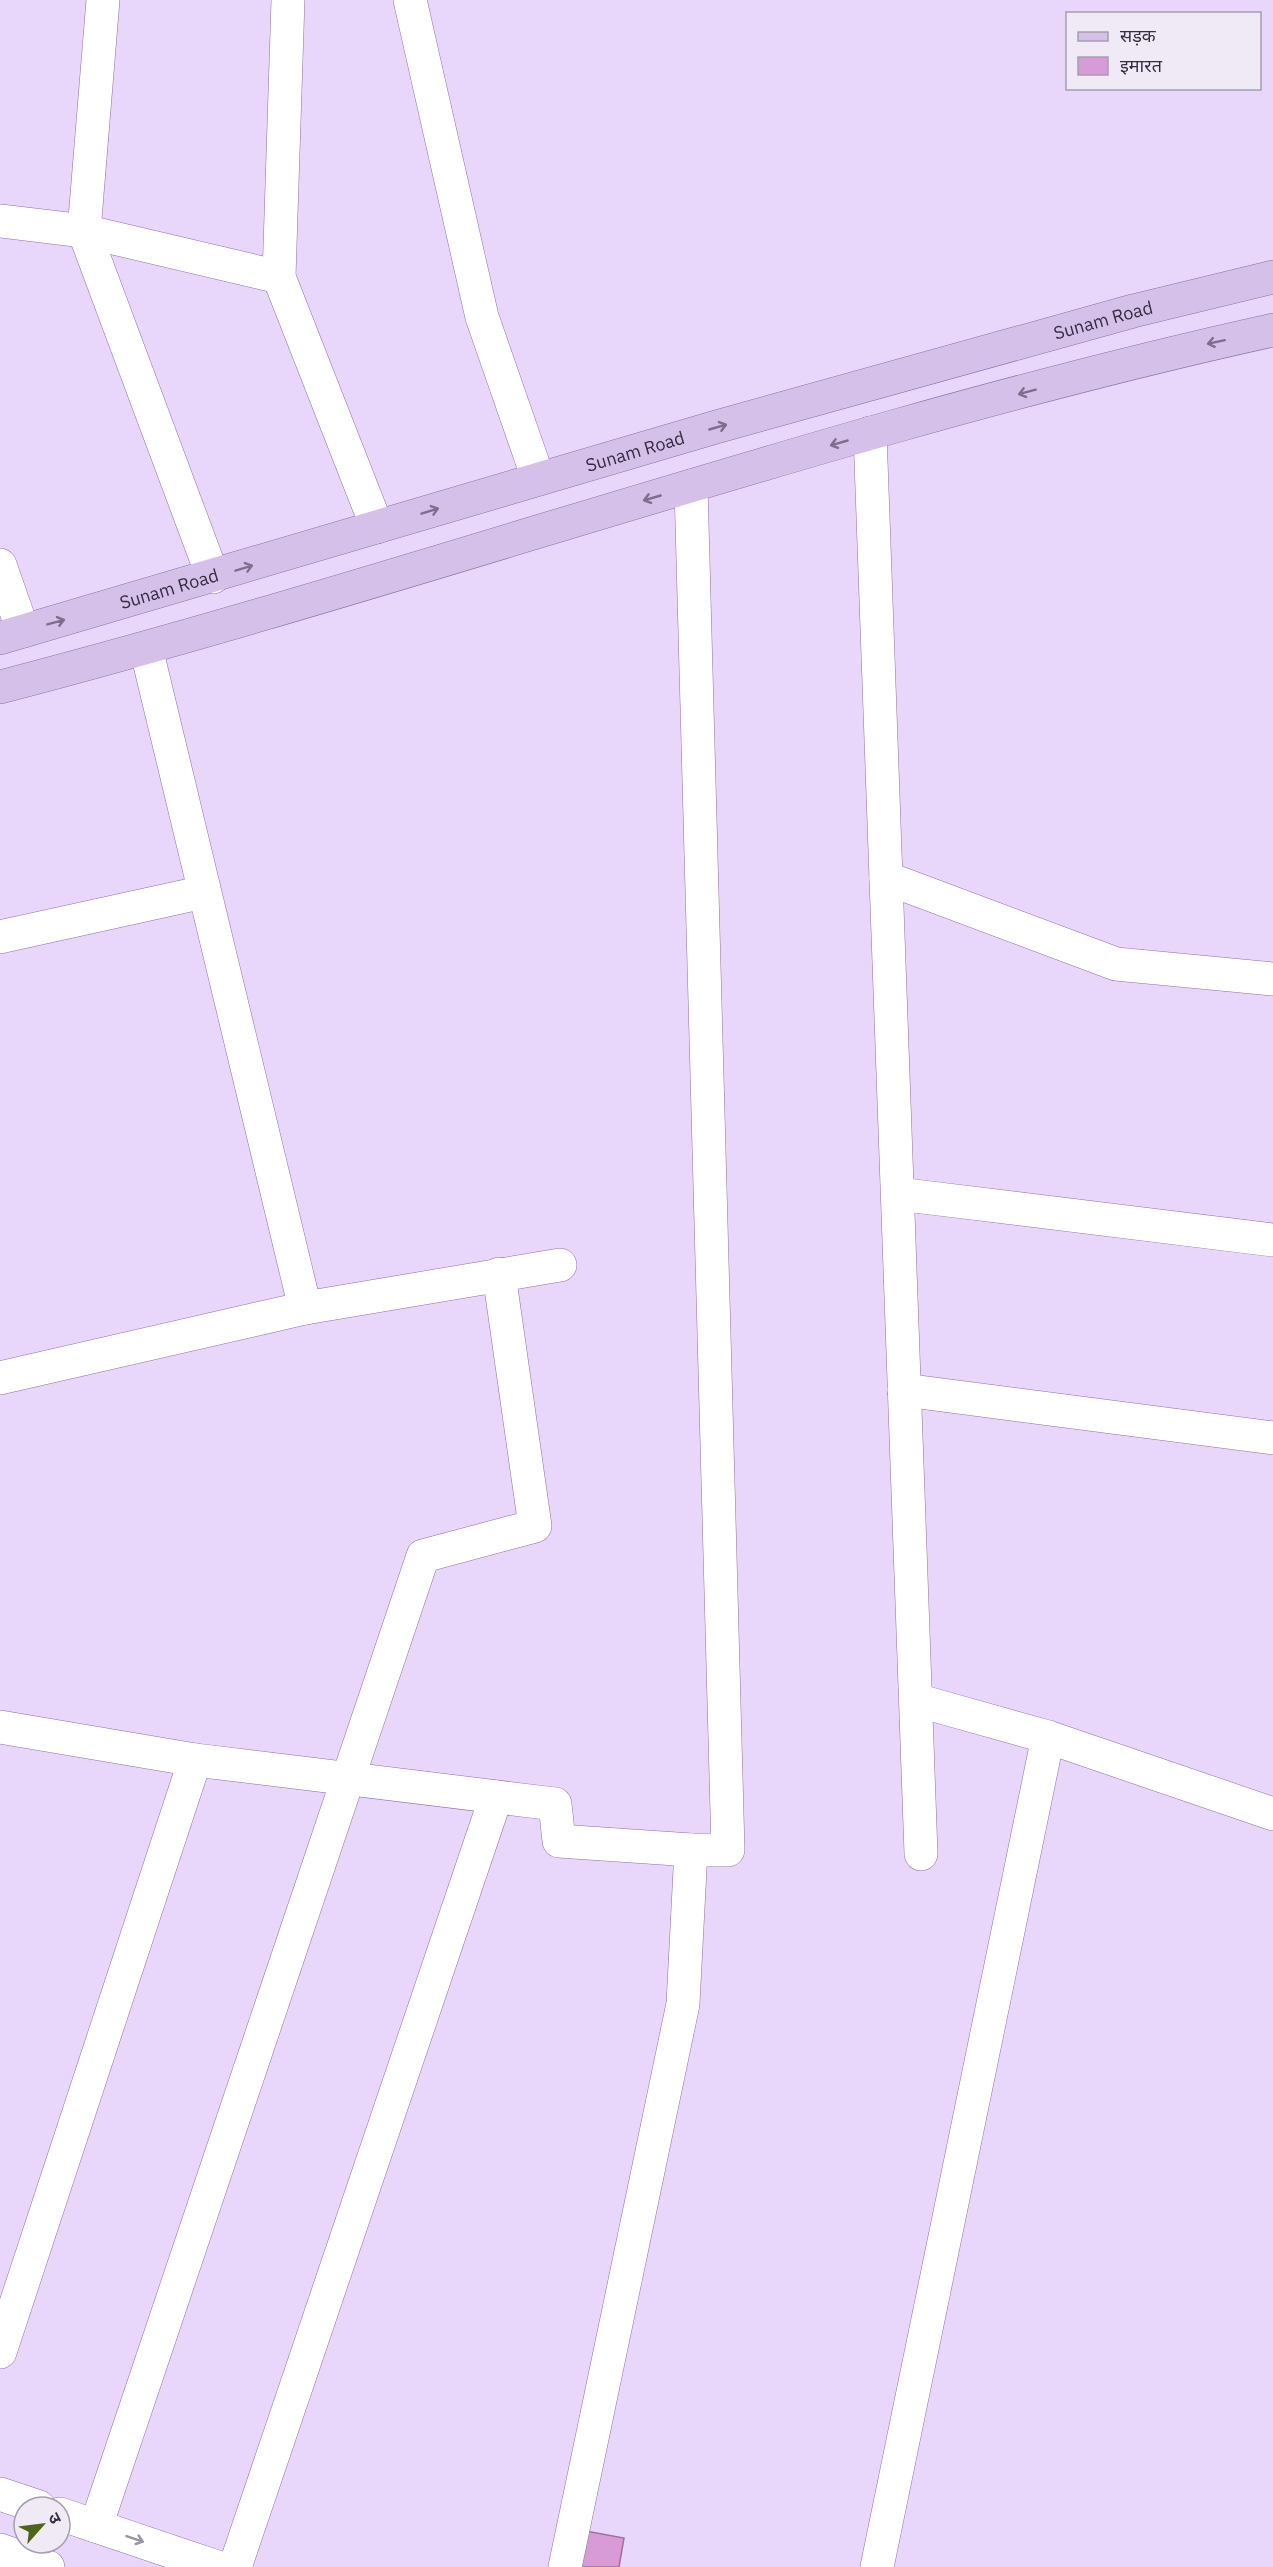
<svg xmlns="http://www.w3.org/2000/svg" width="1273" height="2567" viewBox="0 0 1273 2567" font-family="'IBM Plex Sans','Noto Sans Devanagari',sans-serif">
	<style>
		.building { fill: #d89bd8; stroke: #9e709e; stroke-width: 1.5 }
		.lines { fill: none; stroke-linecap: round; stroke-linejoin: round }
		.minor-casing { stroke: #8c71a7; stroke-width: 34 }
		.tertiary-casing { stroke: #8c71a7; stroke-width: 34 }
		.primary-casing { stroke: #8b71a6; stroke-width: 34 }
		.minor { stroke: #fff; stroke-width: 33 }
		.tertiary { stroke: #fff; stroke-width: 33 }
		.primary { stroke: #d5c0ea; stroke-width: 33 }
		.oneway { stroke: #7e6e8e }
		.oneway2 { stroke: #9a95a0 }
		.labels { text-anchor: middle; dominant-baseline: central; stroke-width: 4.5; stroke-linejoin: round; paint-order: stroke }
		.street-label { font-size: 18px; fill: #362b42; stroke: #efeaf6 }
	</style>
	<rect width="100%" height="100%" fill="#e8d7fb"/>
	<path class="building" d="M 575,2529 L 624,2538 L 619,2567 L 568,2567 Z"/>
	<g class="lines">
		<g class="minor-casing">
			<g id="minor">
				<path d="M 103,0 L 84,231 L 213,577"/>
				<path d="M 288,0 L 279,277 L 377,527"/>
				<path d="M 410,0 L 482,317 L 538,478"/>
				<path d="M 0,221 L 84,231 L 279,277"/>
				<path d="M 870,433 L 921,1854"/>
				<path d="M 0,565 L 23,631"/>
				<path d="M 146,648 L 305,1308"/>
				<path d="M 886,878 L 1116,964 L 1273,979"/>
				<path d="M 0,937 L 204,892"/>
				<path d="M 898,1194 L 1273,1240"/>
				<path d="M 0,1378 L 305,1308 L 560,1265"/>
				<path d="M 904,1390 L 1273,1438"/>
				<path d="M 916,1700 L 1048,1737 L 1273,1814"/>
				<path d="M 0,1727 L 195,1760 L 555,1804 L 559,1841 L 691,1850 L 728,1850 L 691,486"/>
				<path d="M 0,2352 L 195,1760"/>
				<path d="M 96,2526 L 423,1556 L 535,1526 L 499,1274"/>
				<path d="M 235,2567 L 496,1797"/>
				<path d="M 565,2567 L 683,2004 L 691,1850"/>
				<path d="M 877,2567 L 1048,1737"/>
			</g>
		</g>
		<g class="tertiary-casing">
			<g id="tertiary">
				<path d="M 0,2494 L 39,2507"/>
				<path d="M 60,2514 L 217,2567"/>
				<path d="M 0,2550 L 48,2567"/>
			</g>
		</g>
		<g class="primary-casing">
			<g id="primary">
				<path id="s1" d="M 0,638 L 716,427 L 1133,311 L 1273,277"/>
				<path d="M 0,687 C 426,576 842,425 1273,330"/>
			</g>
		</g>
		<use href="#minor" class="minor"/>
		<use href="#tertiary" class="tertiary"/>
		<use href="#primary" class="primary"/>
	</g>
	<defs><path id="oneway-shaft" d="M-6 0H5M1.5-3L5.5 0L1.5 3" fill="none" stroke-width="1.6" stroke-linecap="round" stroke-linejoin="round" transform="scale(1.5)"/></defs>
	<g class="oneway">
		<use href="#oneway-shaft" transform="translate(1216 342) rotate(168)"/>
		<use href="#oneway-shaft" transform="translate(1027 392) rotate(165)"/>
		<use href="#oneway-shaft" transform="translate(718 427) rotate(-16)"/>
		<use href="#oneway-shaft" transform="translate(839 443) rotate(164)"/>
		<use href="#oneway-shaft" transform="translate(652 498) rotate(164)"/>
		<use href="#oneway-shaft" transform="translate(430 511) rotate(-17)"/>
		<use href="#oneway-shaft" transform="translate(244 568) rotate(-17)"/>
		<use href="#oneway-shaft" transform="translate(56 622) rotate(-15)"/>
	</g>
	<use class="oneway2" href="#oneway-shaft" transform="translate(135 2539) rotate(19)"/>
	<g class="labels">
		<g class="street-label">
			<text stroke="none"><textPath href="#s1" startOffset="1148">Sunam Road</textPath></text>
			<text stroke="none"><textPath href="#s1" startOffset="662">Sunam Road</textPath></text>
			<text stroke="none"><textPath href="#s1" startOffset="176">Sunam Road</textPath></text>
		</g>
	</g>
	<rect x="1066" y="12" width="195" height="78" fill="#efeaf6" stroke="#a59eae" stroke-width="1.5"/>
	<rect x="1078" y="32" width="30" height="9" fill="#d5c0ea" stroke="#a59eae" stroke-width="1.5"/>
	<text x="1120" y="42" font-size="18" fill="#362b42">सड़क</text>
	<rect x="1078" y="57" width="30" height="18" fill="#d89bd8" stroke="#a59eae" stroke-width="1.5"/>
	<text x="1120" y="72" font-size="18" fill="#362b42">इमारत</text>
	<g transform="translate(42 2525) rotate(62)"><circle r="28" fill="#efeaf6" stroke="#a59eae" stroke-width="1.5"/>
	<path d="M0-4.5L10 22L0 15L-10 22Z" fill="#4b6617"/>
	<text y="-9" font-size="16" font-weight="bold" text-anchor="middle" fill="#362b42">उ</text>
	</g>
</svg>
